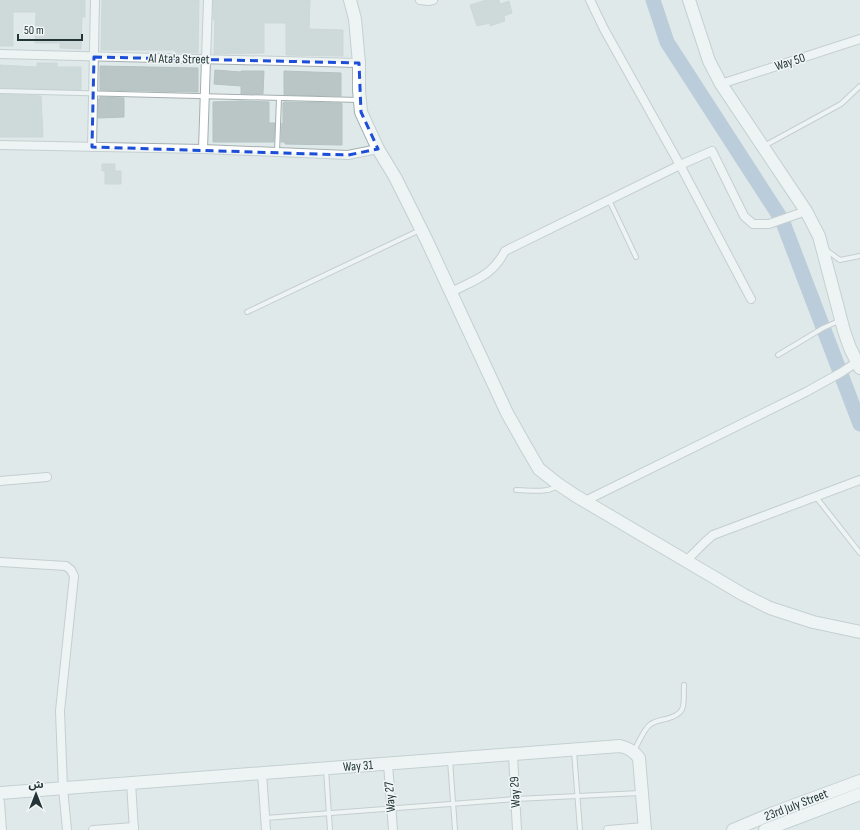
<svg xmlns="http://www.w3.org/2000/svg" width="860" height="830" viewBox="0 0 860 830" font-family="'Sofia Sans Condensed','Noto Sans Arabic',sans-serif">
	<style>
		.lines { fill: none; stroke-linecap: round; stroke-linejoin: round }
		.river { stroke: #8faac8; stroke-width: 15 }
		.building { fill: #b9c6c5; stroke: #b4c2c1 }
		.lane-casing { stroke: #a4afb0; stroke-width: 6 }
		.street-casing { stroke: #a4afb0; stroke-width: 10 }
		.secondary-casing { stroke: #a1b3b3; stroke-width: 14 }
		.lane { stroke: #fff; stroke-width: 4 }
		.street { stroke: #fff; stroke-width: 8 }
		.secondary { stroke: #fff; stroke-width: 12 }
		.marked { fill: none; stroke: #1d4ed8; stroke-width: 3; stroke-dasharray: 8 5; stroke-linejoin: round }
		.labels { text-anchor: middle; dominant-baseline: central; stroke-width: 3; stroke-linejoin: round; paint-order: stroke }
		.street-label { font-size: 13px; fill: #233537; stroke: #f0f6f5 }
	</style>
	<rect width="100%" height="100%" fill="#e0e9e9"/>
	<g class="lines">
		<path class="river" d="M 653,0 L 667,42 L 782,220 L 860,424"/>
	</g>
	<g class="building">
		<path d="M 0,0 L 85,0 L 85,17 L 82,17 L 81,49 L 60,48 L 60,43 L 35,43 L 36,12 L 13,12 L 13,46 L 0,46 Z"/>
		<path d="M 102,0 L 199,0 L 198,53 L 175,52 L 175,50 L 101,50 Z"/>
		<path d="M 213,0 L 310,0 L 309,29 L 343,30 L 343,56 L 286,55 L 286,23 L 264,23 L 264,53 L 214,54 L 215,20 L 213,20 Z"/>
		<path d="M 486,0 L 499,0 L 500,4 L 509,1 L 512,13 L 504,16 L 505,21 L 490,26 L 490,23 L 477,26 L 470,5 Z"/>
		<path d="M 37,63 L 57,63 L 57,67 L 81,67 L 81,90 L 0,88 L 0,65 L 37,67 Z"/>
		<path d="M 100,66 L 198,68 L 198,92 L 100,90 Z"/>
		<path d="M 215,70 L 241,72 L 241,71 L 264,71 L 263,94 L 241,94 L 241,86 L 214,84 Z"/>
		<path d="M 284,71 L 341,73 L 341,96 L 284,95 Z"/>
		<path d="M 0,94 L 41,96 L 43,137 L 0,137 Z"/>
		<path d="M 100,97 L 124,98 L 124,117 L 98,118 L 98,99 L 100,99 Z"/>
		<path d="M 241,101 L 269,102 L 269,123 L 275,123 L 274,142 L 213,142 L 213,102 Z"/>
		<path d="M 284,102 L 341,103 L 342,104 L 342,145 L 285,144 L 285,142 L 281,142 L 282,123 L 283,123 L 283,103 Z"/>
		<path d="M 102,164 L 115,164 L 115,171 L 121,171 L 121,184 L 105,184 L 105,171 L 102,171 Z"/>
	</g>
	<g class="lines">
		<g class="lane-casing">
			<g id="lane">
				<path d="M 0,91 L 359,100"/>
				<path d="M 764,146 L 841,104 L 860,86"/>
				<path d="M 277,152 L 279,98"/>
				<path d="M 609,200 L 636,257"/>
				<path d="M 826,250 L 840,260 L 860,256"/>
				<path d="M 247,312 L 420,230"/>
				<path d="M 778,355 L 823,328 L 841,320"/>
				<path d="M 516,490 C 529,490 549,494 558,485"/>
				<path d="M 816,497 L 860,553"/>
				<path d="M 574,751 L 580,830"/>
				<path d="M 634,751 C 638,744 644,728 651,724 C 655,721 661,720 666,719 C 688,713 683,705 684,685"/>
				<path d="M 450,760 L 455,830"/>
				<path d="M 326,769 L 330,830"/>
				<path d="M 265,818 L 516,799 L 640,793"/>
			</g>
		</g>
		<g class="street-casing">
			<g id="street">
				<path d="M 420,0 L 428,1 L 433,0"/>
				<path d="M 590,0 L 604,29 L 680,165 L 751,299"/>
				<path d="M 0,54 L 359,63"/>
				<path d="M 721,84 L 860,39"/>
				<path d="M 0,145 L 203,149 L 348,155 L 378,149"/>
				<path d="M 92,147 L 95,0"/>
				<path d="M 203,149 L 208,0"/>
				<path d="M 451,292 C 475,280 492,276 505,251 L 680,165 L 712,151 L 744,216 L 753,224 L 769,224 L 806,211"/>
				<path d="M 0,481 L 47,477"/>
				<path d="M 585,501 L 806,392 L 842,372 L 857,362"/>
				<path d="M 686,561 L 705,542 L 713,535 L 860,480"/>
				<path d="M 0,562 L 66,566 L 71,570 L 74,576 L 60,711 L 63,788 L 67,830"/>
				<path d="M 513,755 L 517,830"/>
				<path d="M 388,764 L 393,830"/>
				<path d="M 262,773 L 266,830"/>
				<path d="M 131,783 L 134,830"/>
				<path d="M 0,802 L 2,830"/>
				<path d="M 93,830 L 134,827"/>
				<path d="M 608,830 L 644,827"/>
			</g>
		</g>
		<g class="secondary-casing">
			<g id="secondary">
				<path d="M 350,0 L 355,19 L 359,63 L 359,90 L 361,112 L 378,149 L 395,177 L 427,241 L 507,413 L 525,445 L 539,469 L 558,484 L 576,496 L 744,595 L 770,608 L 813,622 L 860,632"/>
				<path d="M 689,0 L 709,61 L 721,84 L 806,211 L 819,236 L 844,331 L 850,348 L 860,368"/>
				<path d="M 0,793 L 620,746 C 629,748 634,751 639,758 L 645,830"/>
				<path d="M 733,830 L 771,814 L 860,781"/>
				<path d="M 765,830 L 860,794"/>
			</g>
		</g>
		<use href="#lane" class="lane"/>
		<use href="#street" class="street"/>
		<use href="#secondary" class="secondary"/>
	</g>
	<path d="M0 0H860V830H0ZM 94,57 L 359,63 L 361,112 L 378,149 L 348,155 L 92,147 Z" fill="#e0e9e9" fill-opacity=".55" fill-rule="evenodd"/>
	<path class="marked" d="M 94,57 L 359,63 L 361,112 L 378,149 L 348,155 L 92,147 Z"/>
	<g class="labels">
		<g class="street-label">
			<text transform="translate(179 59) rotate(1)">Al Ata'a Street</text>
			<text transform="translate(790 62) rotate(-18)">Way 50</text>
			<text transform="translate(358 766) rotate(-4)">Way 31</text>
			<text transform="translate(515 792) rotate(-93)">Way 29</text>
			<text transform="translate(390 797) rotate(-94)">Way 27</text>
			<text transform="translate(796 805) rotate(-21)">23rd July Street</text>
		</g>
	</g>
	<g transform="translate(36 794)" stroke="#f0f6f5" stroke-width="3" paint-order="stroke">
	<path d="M0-3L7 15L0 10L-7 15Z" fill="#233537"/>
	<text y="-6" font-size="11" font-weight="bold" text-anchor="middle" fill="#233537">ش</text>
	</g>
	<path d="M18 34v6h64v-6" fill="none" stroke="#233537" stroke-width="2"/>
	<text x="24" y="34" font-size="12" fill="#233537" stroke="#f0f6f5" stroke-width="3" paint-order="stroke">50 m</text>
</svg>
